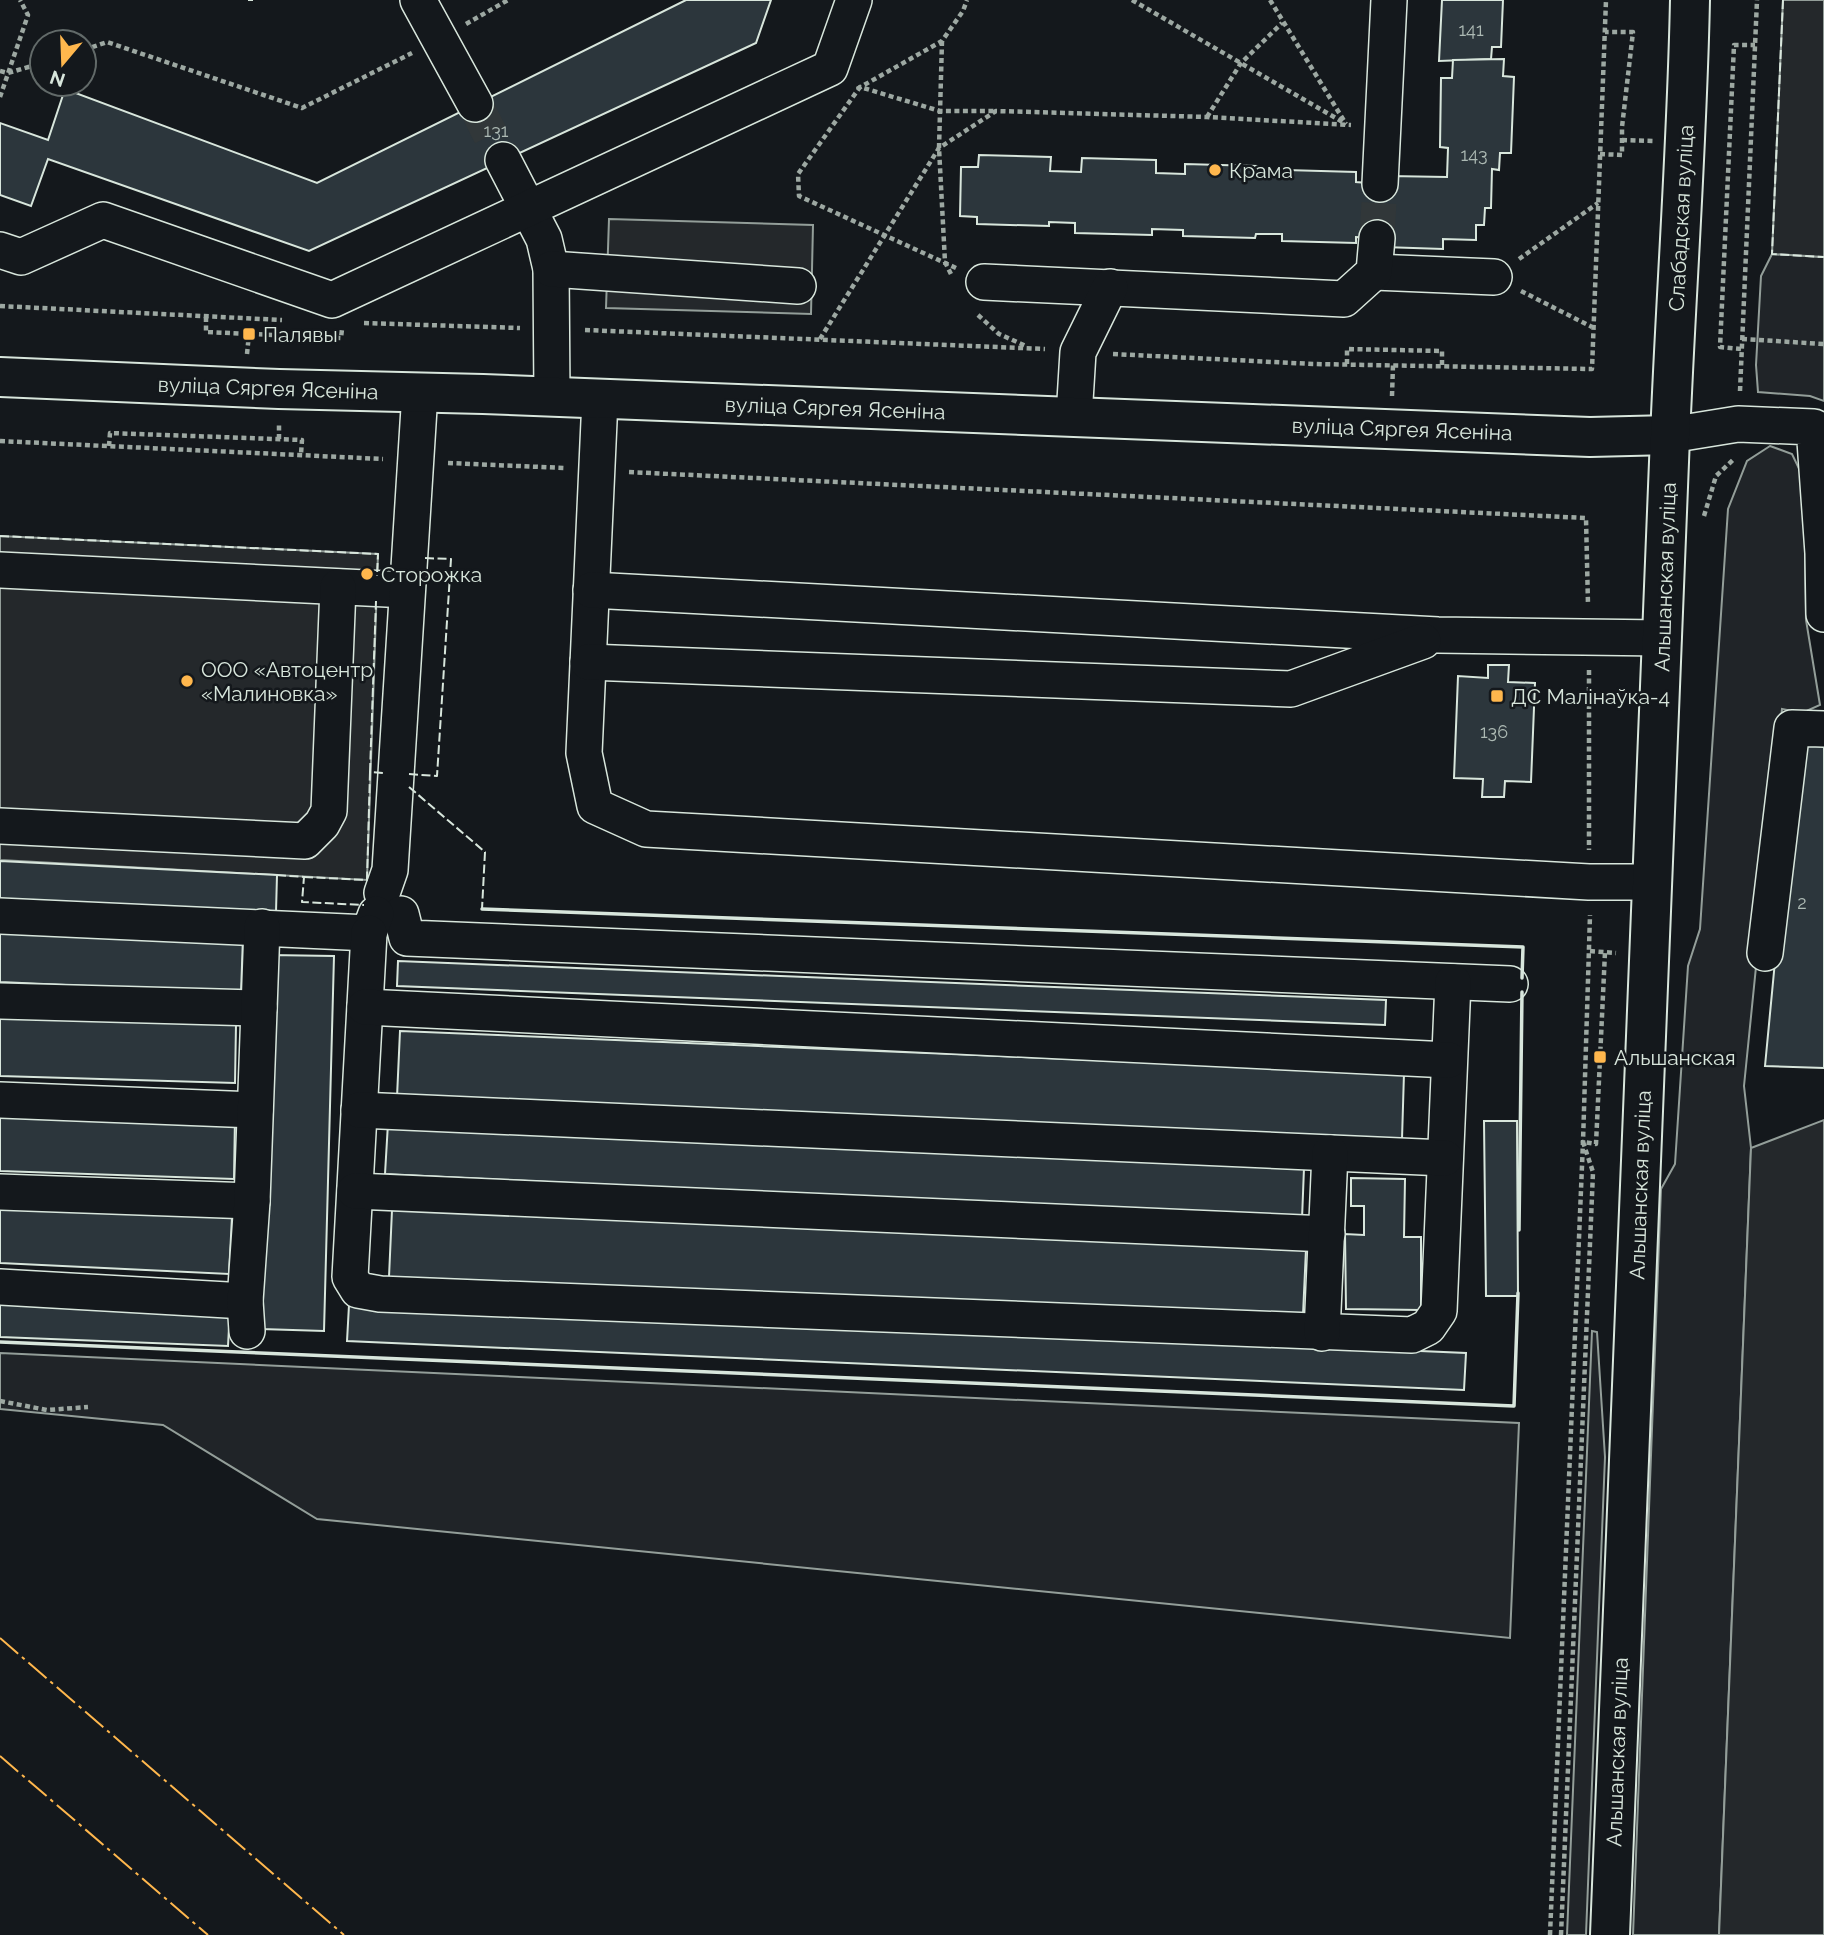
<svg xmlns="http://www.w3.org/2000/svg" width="1824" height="1935" viewBox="0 0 1824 1935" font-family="Raleway,sans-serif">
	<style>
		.green { fill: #202428; stroke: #939e99; stroke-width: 2 }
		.parking { fill: #24282b; stroke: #939e99; stroke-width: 2 }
		.building { fill: #2c363c; stroke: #d8e6dc; stroke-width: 2 }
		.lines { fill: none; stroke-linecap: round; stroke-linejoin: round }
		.minor-tunnel { stroke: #313739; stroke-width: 35; stroke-dasharray: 35 18; stroke-linecap: butt }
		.minor-casing { stroke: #d8e6dc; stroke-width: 38 }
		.major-casing { stroke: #d8e6dc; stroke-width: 42 }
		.path { stroke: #9da8a2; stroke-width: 4.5; stroke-dasharray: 5 3.5; stroke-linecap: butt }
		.minor { stroke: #14181c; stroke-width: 35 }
		.major { stroke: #14181c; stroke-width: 38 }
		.fence { stroke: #d8e6dc; stroke-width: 2; stroke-dasharray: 9 3.5; stroke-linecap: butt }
		.wall { stroke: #d8e6dc; stroke-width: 3.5 }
		.power { stroke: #ffb74d; stroke-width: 2; stroke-dasharray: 24 5 3.5 5; stroke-linecap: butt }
		.poi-dot { fill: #ffb74d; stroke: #14181c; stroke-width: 2.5 }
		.labels { text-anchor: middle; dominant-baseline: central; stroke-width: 5; stroke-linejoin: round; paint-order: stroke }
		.number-label { font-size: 18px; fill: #adbab4 }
		.poi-label { font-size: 21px; fill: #d8e6dc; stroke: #14181c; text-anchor: start }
		.street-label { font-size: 21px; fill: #d8e6dc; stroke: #14181c }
	</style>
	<rect width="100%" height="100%" fill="#14181c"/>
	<g class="green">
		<path d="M 1772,254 L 1824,257 L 1824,401 L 1810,396 L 1758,392 L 1756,365 L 1761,276 Z"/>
		<path d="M 1770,446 L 1792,454 L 1804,479 L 1806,620 L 1820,705 L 1802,713 L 1782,709 L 1744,1086 L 1751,1148 L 1719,1935 L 1633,1935 L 1661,1189 L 1675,1164 L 1688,966 L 1700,929 L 1728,509 L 1747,461 Z"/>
		<path d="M 1592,1331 L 1597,1332 L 1605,1457 L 1586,1935 L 1567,1935 Z"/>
		<path d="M 0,1353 L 1519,1423 L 1510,1638 L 317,1519 L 163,1425 L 0,1409 Z"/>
	</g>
	<g class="parking">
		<path d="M 1783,0 L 1824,0 L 1824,257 L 1772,254 Z"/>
		<path d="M 609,219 L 813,225 L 811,314 L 606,308 Z"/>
		<path d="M 0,536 L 378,554 L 367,880 L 0,860 Z"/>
		<path d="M 1824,1120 L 1824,1935 L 1719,1935 L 1751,1148 Z"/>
	</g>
	<g class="building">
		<path d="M 686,0 L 771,0 L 756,43 L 309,251 L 48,159 L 31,206 L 0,195 L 0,123 L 48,140 L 65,89 L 317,183 Z"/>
		<path d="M 1442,0 L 1503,0 L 1501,47 L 1492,47 L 1491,59 L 1439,61 Z"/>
		<path d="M 1504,59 L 1503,76 L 1514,77 L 1511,153 L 1500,153 L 1499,170 L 1492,169 L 1491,208 L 1485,208 L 1484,225 L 1476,225 L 1476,240 L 1443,239 L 1443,249 L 1383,247 L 1377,238 L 1356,237 L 1356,243 L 1282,241 L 1282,234 L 1256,234 L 1255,238 L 1183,236 L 1183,230 L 1152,229 L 1152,235 L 1075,233 L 1075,223 L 1049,222 L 1049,226 L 977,224 L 977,217 L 960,216 L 961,167 L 978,167 L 979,155 L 1051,157 L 1050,171 L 1081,172 L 1082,158 L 1156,160 L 1156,173 L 1185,174 L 1185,164 L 1257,166 L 1257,175 L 1286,176 L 1286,170 L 1356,172 L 1356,182 L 1380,184 L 1389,176 L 1447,177 L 1448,148 L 1440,147 L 1441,78 L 1452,78 L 1453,60 Z"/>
		<path d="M 1488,665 L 1509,665 L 1508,682 L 1535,683 L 1531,782 L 1505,781 L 1504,797 L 1482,797 L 1483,779 L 1454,778 L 1458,676 L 1488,678 Z"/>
		<path d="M 1796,741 L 1824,742 L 1824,1068 L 1765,1066 Z"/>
		<path d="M 0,861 L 277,875 L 276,912 L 0,901 Z"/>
		<path d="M 0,926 L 243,937 L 241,993 L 0,982 Z"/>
		<path d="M 270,955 L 334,956 L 324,1331 L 261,1329 Z"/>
		<path d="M 398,961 L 1386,1000 L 1385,1025 L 397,986 Z"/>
		<path d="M 0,1017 L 236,1024 L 235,1083 L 0,1076 Z"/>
		<path d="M 400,1031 L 1404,1073 L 1402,1139 L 397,1097 Z"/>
		<path d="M 0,1108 L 235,1116 L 234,1179 L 0,1171 Z"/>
		<path d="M 1484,1121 L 1517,1121 L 1518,1296 L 1486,1296 Z"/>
		<path d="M 388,1123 L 1304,1168 L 1302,1219 L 385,1174 Z"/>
		<path d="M 1351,1178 L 1405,1179 L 1404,1237 L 1421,1237 L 1421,1310 L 1346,1309 L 1345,1234 L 1364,1235 L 1364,1206 L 1351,1206 Z"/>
		<path d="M 0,1206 L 232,1217 L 229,1274 L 0,1263 Z"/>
		<path d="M 392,1210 L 1306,1249 L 1303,1315 L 389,1277 Z"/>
		<path d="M 0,1297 L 230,1309 L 228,1346 L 0,1337 Z"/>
		<path d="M 349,1305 L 1466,1353 L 1464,1390 L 347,1341 Z"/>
	</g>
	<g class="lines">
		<g class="minor-tunnel">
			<path d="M 475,104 L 503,160"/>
			<path d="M 1377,238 L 1380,184"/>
		</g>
		<g class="minor-casing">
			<g id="minor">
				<path d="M 418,0 L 475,104"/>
				<path d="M 503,160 L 544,239 L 551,269 L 552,396"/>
				<path d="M 1380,184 L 1389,0"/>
				<path d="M 0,250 L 21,257 L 103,220 L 332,300 L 830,68 L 854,0"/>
				<path d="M 551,269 L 798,286"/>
				<path d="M 1374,272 L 1494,277"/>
				<path d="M 984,282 L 1344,299 L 1374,272 L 1377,238"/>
				<path d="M 600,399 L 584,753 L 595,806 L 646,829 L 1589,882 L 1652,882"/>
				<path d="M 1074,417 L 1078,352 L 1110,287"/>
				<path d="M 1670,435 L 1738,424 L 1814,427 L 1823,553 L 1824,614"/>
				<path d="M 0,570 L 407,590"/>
				<path d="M 591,590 L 1438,635 L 1663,638"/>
				<path d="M 588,662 L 1291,689 L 1423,641"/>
				<path d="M 0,826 L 305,841 L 322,824 L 329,811 L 338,587"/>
				<path d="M 382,893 L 390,870 L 420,392"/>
				<path d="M 401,914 L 407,938 L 1510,984"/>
				<path d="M 0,916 L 369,933 L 376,914"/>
				<path d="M 369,933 L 350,1277 L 358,1290 L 380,1294 L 1412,1335 L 1428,1327 L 1439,1311 L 1453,982"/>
				<path d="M 1765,953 L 1792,728 L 1824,729"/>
				<path d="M 0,1001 L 259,1008"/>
				<path d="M 365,1007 L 1449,1060"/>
				<path d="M 0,1100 L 255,1110"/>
				<path d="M 359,1110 L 1445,1158"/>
				<path d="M 355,1191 L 1327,1234"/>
				<path d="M 0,1192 L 252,1201"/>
				<path d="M 0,1287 L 245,1301"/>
				<path d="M 247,1331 L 245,1301 L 252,1201 L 262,927"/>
				<path d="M 1322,1333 L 1330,1153"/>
			</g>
		</g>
		<g class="major-casing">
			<g id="major">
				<path d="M 0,377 L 279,389 L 483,394 L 1590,437 L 1670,435"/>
				<path d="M 1610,1935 C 1630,1436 1651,937 1670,437 C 1676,292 1687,146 1690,0"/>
			</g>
		</g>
		<g class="path">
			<path d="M 1132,0 L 1346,124"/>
			<path d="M 1270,0 L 1346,124"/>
			<path d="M 466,24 L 508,0"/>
			<path d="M 942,41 L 939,148 L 945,262 L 952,276"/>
			<path d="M 84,50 L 107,42 L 302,108 L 412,53"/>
			<path d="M 0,71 L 8,73 L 42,63"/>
			<path d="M 857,89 L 942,41 L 963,11 L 967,0"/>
			<path d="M 0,97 L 28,15 L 20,0"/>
			<path d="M 1207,117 L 1241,63 L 1282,23"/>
			<path d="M 1622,140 L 1653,141"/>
			<path d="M 1600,154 L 1622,155 L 1622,127 L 1633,32 L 1605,32"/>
			<path d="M 1519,259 L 1598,203"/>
			<path d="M 956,268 L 799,196 L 798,174 L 860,87 L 940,111 L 995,111"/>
			<path d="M 1521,291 L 1592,327"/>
			<path d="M 0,306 L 282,320"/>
			<path d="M 978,315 L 999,334 L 1026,346"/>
			<path d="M 206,317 L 206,332 L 341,338 L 342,329"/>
			<path d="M 364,323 L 520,328"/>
			<path d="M 585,330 L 1045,349"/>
			<path d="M 820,339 L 939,148 L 996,111 L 1207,117 L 1351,125"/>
			<path d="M 1742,339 L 1824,344"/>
			<path d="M 1741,349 L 1720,347 L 1734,45 L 1755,45"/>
			<path d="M 247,354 L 249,334"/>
			<path d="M 1113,354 L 1313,364 L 1592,369 L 1606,0"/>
			<path d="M 1347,364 L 1347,349 L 1442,351 L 1442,366"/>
			<path d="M 1740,391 L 1757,0"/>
			<path d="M 1392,396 L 1393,365"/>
			<path d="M 279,439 L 279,423"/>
			<path d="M 0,441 L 383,459"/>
			<path d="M 109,446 L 110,433 L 302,440 L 301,454"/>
			<path d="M 448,463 L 565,468"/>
			<path d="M 629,472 L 1586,518 L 1588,605"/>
			<path d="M 1704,516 L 1716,476 L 1735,458"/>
			<path d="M 1589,670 L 1589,850"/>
			<path d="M 1590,951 L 1616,953"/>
			<path d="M 0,1401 L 47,1410 L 88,1407"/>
			<path d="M 1550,1935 L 1583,1142 L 1590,915"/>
			<path d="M 1561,1935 L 1593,1172 L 1583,1142 L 1596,1144 L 1605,952"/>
		</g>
		<use href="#minor" class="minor"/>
		<use href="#major" class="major"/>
		<g class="fence">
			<path d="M 248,0 L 253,0"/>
			<path d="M 1783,0 L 1772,254 L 1824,257"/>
			<path d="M 0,536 L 378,554 L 377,576"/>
			<path d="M 370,772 L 376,601"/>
			<path d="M 409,774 L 437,776 L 451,559 L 423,558"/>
			<path d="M 409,787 L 485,852 L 482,909"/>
			<path d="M 277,875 L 304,877 L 302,902 L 364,905"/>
			<path d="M 304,877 L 367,880 L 370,772 L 384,773"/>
		</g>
		<g class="wall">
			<path d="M 482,909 L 1523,947 L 1522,978"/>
			<path d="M 1519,1230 L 1522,992"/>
			<path d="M 0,1342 L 1514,1406 L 1518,1293"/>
		</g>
		<g class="power">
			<path d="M 0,1638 L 344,1935"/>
			<path d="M 0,1756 L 208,1935"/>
		</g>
	</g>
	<g class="poi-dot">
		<circle cx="1215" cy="170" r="7"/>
		<rect x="242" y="327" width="14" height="14" rx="3.5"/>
		<circle cx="367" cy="574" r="7"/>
		<circle cx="187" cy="681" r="7"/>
		<rect x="1490" y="689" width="14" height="14" rx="3.5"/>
		<rect x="1593" y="1050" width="14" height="14" rx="3.5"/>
	</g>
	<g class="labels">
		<g class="number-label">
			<text x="1471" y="29">141</text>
			<text x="496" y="130">131</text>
			<text x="1474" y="154">143</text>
			<text x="1494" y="731">136</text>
			<text x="1802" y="902">2</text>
		</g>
		<g class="poi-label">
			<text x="1229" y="170">Крама</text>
			<text x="263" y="334">Палявы</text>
			<text x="381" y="574">Сторожка</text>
			<text x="201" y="669">ООО «Автоцентр<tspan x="201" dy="24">«Малиновка»</tspan></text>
			<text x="1511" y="696">ДС Малінаўка-4</text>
			<text x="1614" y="1057">Альшанская</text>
		</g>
		<g class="street-label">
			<text transform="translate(1681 218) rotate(-87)">Слабадская вуліца</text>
			<text transform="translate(268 388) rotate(2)">вуліца Сяргея Ясеніна</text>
			<text transform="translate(835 408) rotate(2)">вуліца Сяргея Ясеніна</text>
			<text transform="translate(1402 429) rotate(2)">вуліца Сяргея Ясеніна</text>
			<text transform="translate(1665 577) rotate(-88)">Альшанская вуліца</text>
			<text transform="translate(1640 1185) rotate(-88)">Альшанская вуліца</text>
			<text transform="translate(1617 1752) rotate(-88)">Альшанская вуліца</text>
		</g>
	</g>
	<g transform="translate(63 63) rotate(199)"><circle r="33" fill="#14181c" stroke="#626a69" stroke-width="2"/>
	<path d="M0-5L12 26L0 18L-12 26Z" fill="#ffb74d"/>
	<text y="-10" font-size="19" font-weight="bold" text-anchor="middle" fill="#d8e6dc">N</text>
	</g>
</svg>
